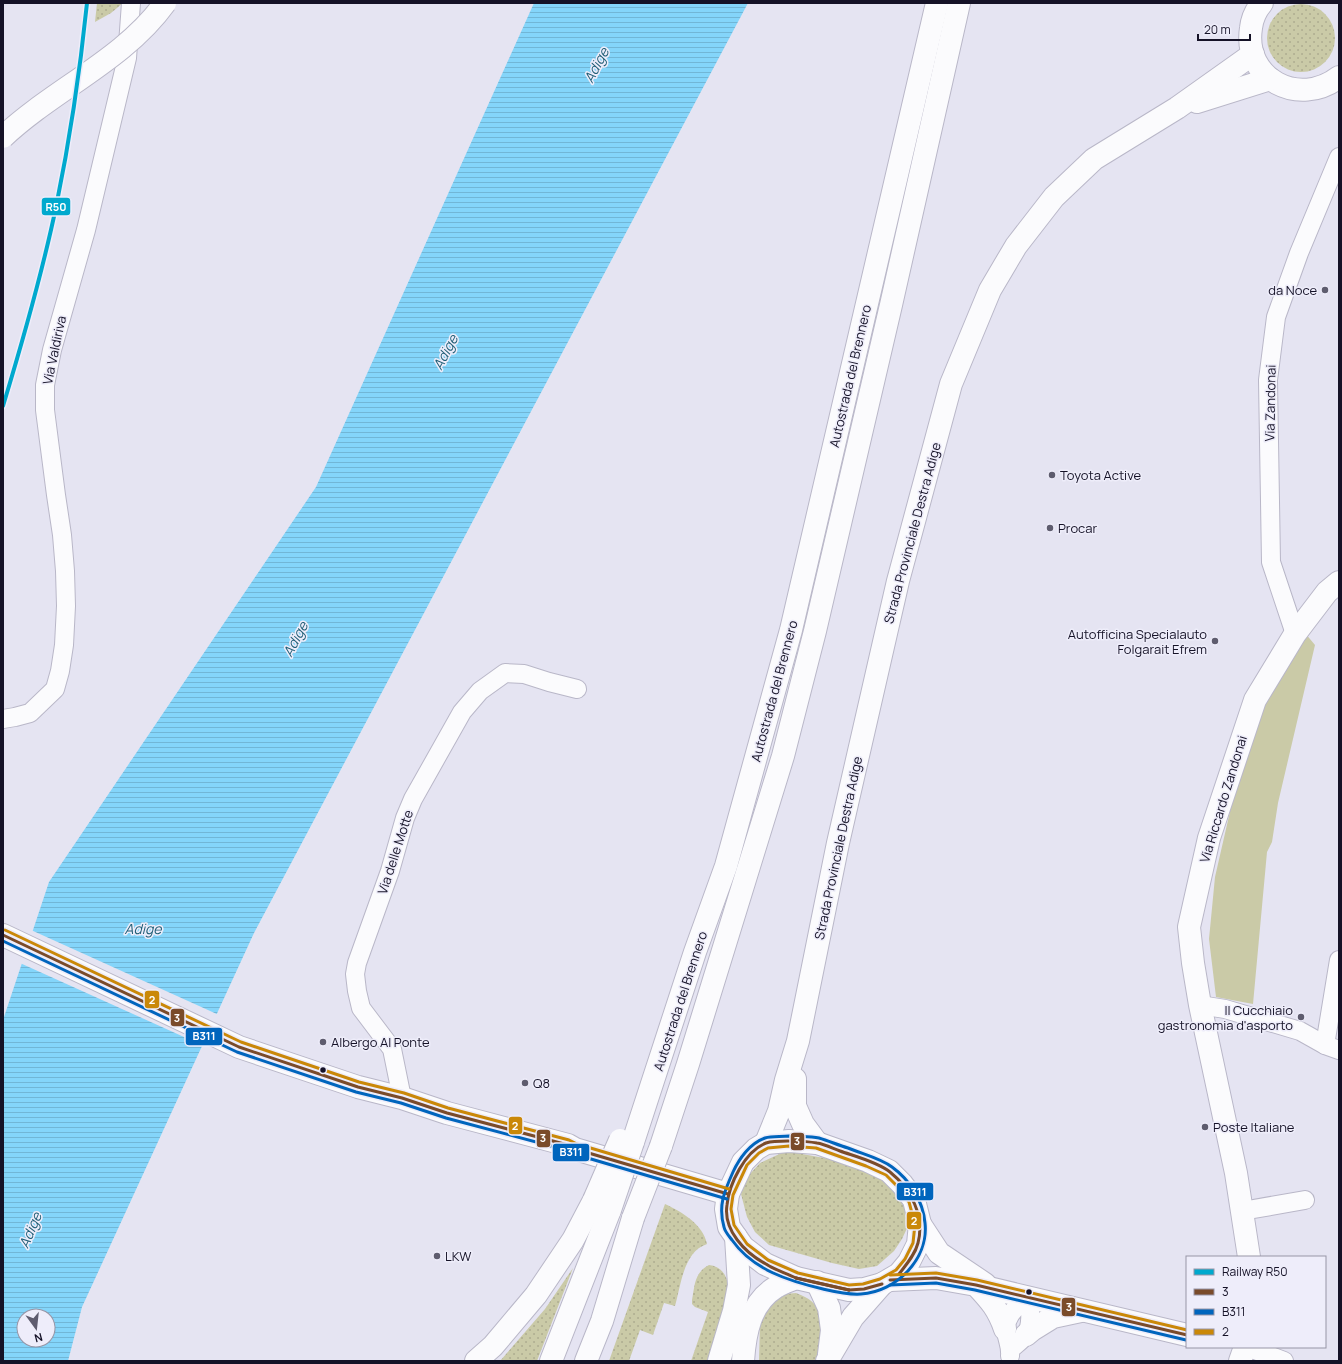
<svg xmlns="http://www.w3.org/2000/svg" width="1342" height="1364" viewBox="0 0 1342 1364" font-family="Manrope,sans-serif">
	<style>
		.grass { fill: url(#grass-dots) }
		.garden { fill: #cacaa7 }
		.water { fill: url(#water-rules); fill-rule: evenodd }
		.pier { fill: #e5e4f2 }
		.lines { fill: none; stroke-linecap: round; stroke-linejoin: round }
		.street-casing { stroke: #b9b7c8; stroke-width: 20 }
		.secondary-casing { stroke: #b9b7c8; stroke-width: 24 }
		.primary-casing { stroke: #b9b7c8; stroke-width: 24 }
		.highway-casing { stroke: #b9b7c8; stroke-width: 24 }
		.street { stroke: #fbfbfd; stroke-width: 18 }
		.secondary { stroke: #fbfbfd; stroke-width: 22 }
		.primary { stroke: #fbfbfd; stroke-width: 22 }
		.highway { stroke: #fbfbfd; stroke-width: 22 }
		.primary-bridge-casing { stroke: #b9b7c8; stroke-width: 24; stroke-linecap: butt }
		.highway-bridge-casing { stroke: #b9b7c8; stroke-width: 24; stroke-linecap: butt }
		.primary-bridge { stroke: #fbfbfd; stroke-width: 22 }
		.highway-bridge { stroke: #fbfbfd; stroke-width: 22 }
		.bus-1-casing { stroke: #eeedfa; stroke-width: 6 }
		.bus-2-casing { stroke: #eeedfa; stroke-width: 6 }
		.bus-3-casing { stroke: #eeedfa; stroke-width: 6 }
		.bus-1 { stroke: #7a4b2a; stroke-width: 3 }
		.bus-2 { stroke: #0065bd; stroke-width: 3 }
		.bus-3 { stroke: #ca8808; stroke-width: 3 }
		.rail-1-casing { stroke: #eeedfa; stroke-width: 7 }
		.rail-1 { stroke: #00a9ce; stroke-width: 4 }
		.poi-dot { fill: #5e5c6e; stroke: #eeedfa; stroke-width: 1.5 }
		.bus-dot { fill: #151227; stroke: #eeedfa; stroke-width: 1.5 }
		.labels { text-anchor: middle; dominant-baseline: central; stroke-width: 3; stroke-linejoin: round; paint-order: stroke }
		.poi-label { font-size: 13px; fill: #151227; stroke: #eeedfa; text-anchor: start }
		.street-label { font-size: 13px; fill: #151227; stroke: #eeedfa }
		.water-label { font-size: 14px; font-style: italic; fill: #215f77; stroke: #eeedfa }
		.line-badge { stroke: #eeedfa; stroke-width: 1.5 }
		.badge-label { font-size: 11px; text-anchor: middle; font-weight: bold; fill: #fff }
	</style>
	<defs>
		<pattern id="grass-dots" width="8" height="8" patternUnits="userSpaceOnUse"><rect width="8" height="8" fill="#cacaa7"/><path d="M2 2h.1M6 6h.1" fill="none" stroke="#adac90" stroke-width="1.8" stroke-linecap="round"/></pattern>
		<pattern id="water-rules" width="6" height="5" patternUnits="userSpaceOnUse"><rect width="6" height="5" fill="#84d5fa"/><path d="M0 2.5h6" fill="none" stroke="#71b6d6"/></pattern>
	</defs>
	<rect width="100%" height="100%" fill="#e5e4f2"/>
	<g class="grass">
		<path d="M 97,3 L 123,3 L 111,13 L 95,22 Z"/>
		<circle cx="1301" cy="38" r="34"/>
		<path d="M 786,1151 L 835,1160 L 876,1175 L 896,1190 L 905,1209 L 909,1224 L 902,1239 L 894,1251 L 877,1266 L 859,1269 L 832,1263 L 769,1245 L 755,1232 L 747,1217 L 741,1194 L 748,1176 L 760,1163 Z"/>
		<path d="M 665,1204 C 682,1212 703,1224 707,1244 C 683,1252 681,1286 675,1306 L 664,1303 L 653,1335 L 640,1330 L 629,1361 L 609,1361 Z"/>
		<path d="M 709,1265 C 718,1266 724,1271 727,1280 C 731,1297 713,1343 708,1361 L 691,1361 L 708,1312 L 695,1307 L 692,1304 L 692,1300 C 695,1285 694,1273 709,1265 Z"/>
		<path d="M 573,1268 L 537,1361 L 500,1361 L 545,1309 Z"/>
		<path d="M 796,1293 C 810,1298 815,1303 823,1316 L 820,1347 L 815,1361 L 759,1361 L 760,1322 L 765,1307 L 785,1294 Z"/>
	</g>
	<path class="garden" d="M 1305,633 L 1315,645 L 1278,803 L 1272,842 L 1267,852 L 1253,1004 L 1216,997 L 1209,939 L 1215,877 L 1234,794 L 1271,688 Z"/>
	<path class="water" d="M 534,3 L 748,3 L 254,933 L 82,1307 L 68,1361 L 3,1361 L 3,1020 L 49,882 L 316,487 ZM 24,1316 L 48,1316 L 48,1340 L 24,1340 Z"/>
	<path class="pier" d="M 31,930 L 219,1015 L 204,1046 L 20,963 Z"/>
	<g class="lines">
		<g class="street-casing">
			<g id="street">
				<path d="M 1295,634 L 1271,562 L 1268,380 L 1276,317 L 1299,253 L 1339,157"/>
				<path d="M 3,719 L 15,717 L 30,713 L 55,689 L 60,671 L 64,645 L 66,606 L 65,571 L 62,535 L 56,495 L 45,410 L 45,385 L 52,350 L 86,230 L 127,58 L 131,3"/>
				<path d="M 1200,1005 L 1225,1009 L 1300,1031 L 1325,1045 L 1339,1050"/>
				<path d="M 1325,1045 L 1339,960"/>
				<path d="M 402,1098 L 392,1049 L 361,1008 L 357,991 L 355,974 L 357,963 L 390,871 L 405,818 L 413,799 L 462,712 L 480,691 L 505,673 L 524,674 L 549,682 L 577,689"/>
				<path d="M 1242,1211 L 1305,1200"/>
				<path d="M 1247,1347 L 1284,1361"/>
				<path d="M 1010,1356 C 1011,1346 1007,1340 1006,1331 C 1004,1316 1018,1305 1028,1298 C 1031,1309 1032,1327 1025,1336 C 1021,1341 1015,1345 1011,1349"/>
			</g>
		</g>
		<g class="secondary-casing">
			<g id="secondary">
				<path d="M 1262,3 C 1256,10 1252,19 1251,28 C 1243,79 1299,108 1339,77"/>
				<path d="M 1197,102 L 1270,79"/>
				<path d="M 795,1079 L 795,1106 L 803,1124 L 817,1143"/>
				<path d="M 766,1143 L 779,1111 L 786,1080 L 798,1041 L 838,843 L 898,581 L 951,384 L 990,290 L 1016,246 L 1054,197 L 1094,159 L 1177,108 L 1253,54"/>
				<path d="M 920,1224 L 939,1253 L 985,1284"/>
				<path d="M 1249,1257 L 1236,1173 L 1200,1005 L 1193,963 L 1189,927 L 1209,838 L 1255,700 L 1295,634 L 1327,592 L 1339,582"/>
				<path d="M 890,1280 L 936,1278 L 976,1285 L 1187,1335"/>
				<path d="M 817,1282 L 829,1308 L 832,1330 L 829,1354"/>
				<path d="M 976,1285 C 991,1301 998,1309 1005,1329"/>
				<path d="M 1026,1335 L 1032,1330 L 1053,1317 L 1081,1311"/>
				<path d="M 827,1361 L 853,1317 L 882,1284"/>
				<path d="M 1240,1361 L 1245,1347"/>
			</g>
		</g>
		<g class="primary-casing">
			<g id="primary">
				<path d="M 3,935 L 239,1047 L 358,1087 L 402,1098 L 447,1113 L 568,1145 L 575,1149 L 728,1194"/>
				<path d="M 789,1141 L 817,1143 L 868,1161 L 889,1171 L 902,1184 L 914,1200 L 920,1224 L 918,1244 L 909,1262 L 899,1274 L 882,1284 L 864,1289 L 849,1290 L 796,1278 L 765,1264 L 743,1247 L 729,1227 L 726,1209 L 728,1194 L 743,1162 L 756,1149 L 766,1143 Z"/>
			</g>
		</g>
		<g class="highway-casing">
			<g id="highway">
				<path d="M 633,1142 L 695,952 L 726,866 L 791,630 L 937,3"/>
				<path d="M 661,1146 L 688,1064 L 783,756 L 815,631 L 891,305 L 959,3"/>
				<path d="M 476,1361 L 493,1346 L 536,1295 L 573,1240 L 594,1200"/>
				<path d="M 551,1361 L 610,1210"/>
				<path d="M 586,1361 L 602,1321 L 633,1218"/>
				<path d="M 719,1361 L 734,1311 L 739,1285 L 736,1237"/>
				<path d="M 743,1361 C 745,1333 750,1303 776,1287 C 782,1283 789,1281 796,1278"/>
			</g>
		</g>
		<use href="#street" class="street"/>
		<use href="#secondary" class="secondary"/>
		<use href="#primary" class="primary"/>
		<use href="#highway" class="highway"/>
		<g class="primary-bridge-casing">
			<path id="primary-bridge" d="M 3,137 C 54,89 124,60 165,3"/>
		</g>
		<g class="highway-bridge-casing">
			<g id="highway-bridge">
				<path d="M 594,1200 L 620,1140"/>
				<path d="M 610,1210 L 633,1142"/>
				<path d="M 633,1218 L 661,1146"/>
			</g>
		</g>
		<use href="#primary-bridge" class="primary-bridge"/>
		<use href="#highway-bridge" class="highway-bridge"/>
		<g class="bus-1-casing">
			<g id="bus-1">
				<path d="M 3,935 L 239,1047 L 358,1087 L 402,1098 L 447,1113 L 568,1145 L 575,1149 L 728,1194"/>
				<path d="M 796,1278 L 849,1290"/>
				<path d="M 796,1278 L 849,1290"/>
				<path d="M 796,1278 C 786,1273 775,1270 766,1264 C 745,1253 723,1230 727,1205 C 729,1184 745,1151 766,1143 C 776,1140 806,1141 817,1143 C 824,1144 832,1148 840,1151 C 854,1156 878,1162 890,1172 C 911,1189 925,1216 918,1243 C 915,1255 906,1265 899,1274"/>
				<path d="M 890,1280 L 936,1278 L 976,1285 L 1187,1335"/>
				<path d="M 849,1290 L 864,1289 L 882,1284"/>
			</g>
		</g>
		<g class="bus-2-casing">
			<g id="bus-2">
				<path d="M 3,941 L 237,1052 L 356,1092 L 401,1103 L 446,1118 L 566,1150 L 574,1154 L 727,1199"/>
				<path d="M 789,1136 C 799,1137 810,1136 819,1138 C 829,1141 838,1145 848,1148 C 862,1154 880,1158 892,1167 C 910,1180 923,1201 925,1223 C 929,1259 896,1292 861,1294 C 848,1295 836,1292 823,1289 C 789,1281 753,1270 732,1240 C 729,1236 725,1232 724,1227 C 718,1206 724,1192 733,1172 C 739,1159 750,1143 765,1138 C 772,1136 781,1137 789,1136 Z"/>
				<path d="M 890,1285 L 936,1283 L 975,1290 L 1186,1340"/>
			</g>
		</g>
		<g class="bus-3-casing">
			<g id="bus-3">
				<path d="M 5,930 L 241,1042 L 359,1082 L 404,1093 L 448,1108 L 569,1140 L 577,1144 L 729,1189"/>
				<path d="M 789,1146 L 816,1148 L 866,1166 L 886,1175 L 898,1187 L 909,1202 L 915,1224 L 913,1243 L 905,1259 L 896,1270 L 880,1279 L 863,1284 L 849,1285 L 798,1273 L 768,1260 L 747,1244 L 734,1225 L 731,1209 L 733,1195 L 747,1165 L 759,1153 L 768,1148 Z"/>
				<path d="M 890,1275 L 936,1273 L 977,1280 L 1187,1330"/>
			</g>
		</g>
		<use href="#bus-1" class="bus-1"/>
		<use href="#bus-2" class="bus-2"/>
		<use href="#bus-3" class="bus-3"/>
		<g class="rail-1-casing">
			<path id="rail-1" d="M 3,406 C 23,340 42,274 56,207 C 70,139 80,71 87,3"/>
		</g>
		<use href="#rail-1" class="rail-1"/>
	</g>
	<g class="poi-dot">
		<circle cx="1325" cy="290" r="4"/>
		<circle cx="1052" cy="475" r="4"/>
		<circle cx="1050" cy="528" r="4"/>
		<circle cx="1215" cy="641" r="4"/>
		<circle cx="1301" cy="1017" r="4"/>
		<circle cx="323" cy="1042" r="4"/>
		<circle cx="525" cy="1083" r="4"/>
		<circle cx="1205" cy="1127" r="4"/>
		<circle cx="437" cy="1256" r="4"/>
	</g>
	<g class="bus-dot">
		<circle cx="323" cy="1070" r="3.5"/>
		<circle cx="1029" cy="1292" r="3.5"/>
	</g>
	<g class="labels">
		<g class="poi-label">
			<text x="1317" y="290" text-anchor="end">da Noce</text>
			<text x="1060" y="475">Toyota Active</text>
			<text x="1058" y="528">Procar</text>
			<text x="1207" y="634" text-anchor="end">Autofficina Specialauto<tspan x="1207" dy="15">Folgarait Efrem</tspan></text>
			<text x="1293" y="1010" text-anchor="end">Il Cucchiaio<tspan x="1293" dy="15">gastronomia d'asporto</tspan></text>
			<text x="331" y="1042">Albergo Al Ponte</text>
			<text x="533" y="1083">Q8</text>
			<text x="1213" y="1127">Poste Italiane</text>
			<text x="445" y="1256">LKW</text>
		</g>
		<g class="street-label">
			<text transform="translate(54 350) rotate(-78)">Via Valdiriva</text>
			<text transform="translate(850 376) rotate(-77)">Autostrada del Brennero</text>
			<text transform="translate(1270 403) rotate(-89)">Via Zandonai</text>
			<text transform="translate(912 533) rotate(-75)">Strada Provinciale Destra Adige</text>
			<text transform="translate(774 691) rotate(-75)">Autostrada del Brennero</text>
			<text transform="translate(1223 799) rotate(-73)">Via Riccardo Zandonai</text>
			<text transform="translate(838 848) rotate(-78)">Strada Provinciale Destra Adige</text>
			<text transform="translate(395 852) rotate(-72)">Via delle Motte</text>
			<text transform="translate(680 1001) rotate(-72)">Autostrada del Brennero</text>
		</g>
		<g class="water-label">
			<text transform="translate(596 65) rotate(-62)">Adige</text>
			<text transform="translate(445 352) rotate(-62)">Adige</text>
			<text transform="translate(295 639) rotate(-62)">Adige</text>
			<text x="143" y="928">Adige</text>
			<text transform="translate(30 1230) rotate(-67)">Adige</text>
		</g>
	</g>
	<g class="line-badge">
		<rect x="41" y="197" width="30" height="19" rx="4" fill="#00a9ce"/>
		<rect x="144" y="990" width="16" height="19" rx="4" fill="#ca8808"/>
		<rect x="170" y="1008" width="15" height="19" rx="4" fill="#7a4b2a"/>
		<rect x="185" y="1027" width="38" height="19" rx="4" fill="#0065bd"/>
		<rect x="508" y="1116" width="15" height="19" rx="4" fill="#ca8808"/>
		<rect x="536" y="1129" width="15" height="19" rx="4" fill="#7a4b2a"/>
		<rect x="790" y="1132" width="15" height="19" rx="4" fill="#7a4b2a"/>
		<rect x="552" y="1143" width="38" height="19" rx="4" fill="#0065bd"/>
		<rect x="896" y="1182" width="38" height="19" rx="4" fill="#0065bd"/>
		<rect x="906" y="1211" width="16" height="19" rx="4" fill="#ca8808"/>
		<rect x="1061" y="1297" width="15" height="20" rx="4" fill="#7a4b2a"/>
	</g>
	<g class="badge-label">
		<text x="56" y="211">R50</text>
		<text x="152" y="1004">2</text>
		<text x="177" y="1022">3</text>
		<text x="204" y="1040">B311</text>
		<text x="515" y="1130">2</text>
		<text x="543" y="1142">3</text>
		<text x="797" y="1145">3</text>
		<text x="571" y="1156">B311</text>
		<text x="915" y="1196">B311</text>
		<text x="914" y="1225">2</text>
		<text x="1069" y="1311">3</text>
	</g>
	<rect width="1342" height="1364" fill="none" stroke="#151227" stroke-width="8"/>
	<rect x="1186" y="1256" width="140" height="92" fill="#eeedfa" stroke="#9795a6"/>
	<rect x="1194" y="1269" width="20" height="6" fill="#00a9ce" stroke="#9795a6"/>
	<text x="1222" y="1276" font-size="12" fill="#151227">Railway R50</text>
	<rect x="1194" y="1289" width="20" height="6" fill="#7a4b2a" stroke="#9795a6"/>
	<text x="1222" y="1296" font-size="12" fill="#151227">3</text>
	<rect x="1194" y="1309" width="20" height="6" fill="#0065bd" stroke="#9795a6"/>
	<text x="1222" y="1316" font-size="12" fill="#151227">B311</text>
	<rect x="1194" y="1329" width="20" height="6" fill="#ca8808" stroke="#9795a6"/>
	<text x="1222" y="1336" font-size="12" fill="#151227">2</text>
	<g transform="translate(36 1328) rotate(165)"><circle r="19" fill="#eeedfa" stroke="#9795a6"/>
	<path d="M0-3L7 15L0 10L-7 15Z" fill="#5e5c6e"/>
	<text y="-6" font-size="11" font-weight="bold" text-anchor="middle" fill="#151227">N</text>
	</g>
	<path d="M1198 34v6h52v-6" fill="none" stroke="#151227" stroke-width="2"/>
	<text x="1204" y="34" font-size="12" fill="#151227" stroke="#eeedfa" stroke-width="3" paint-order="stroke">20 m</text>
</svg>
